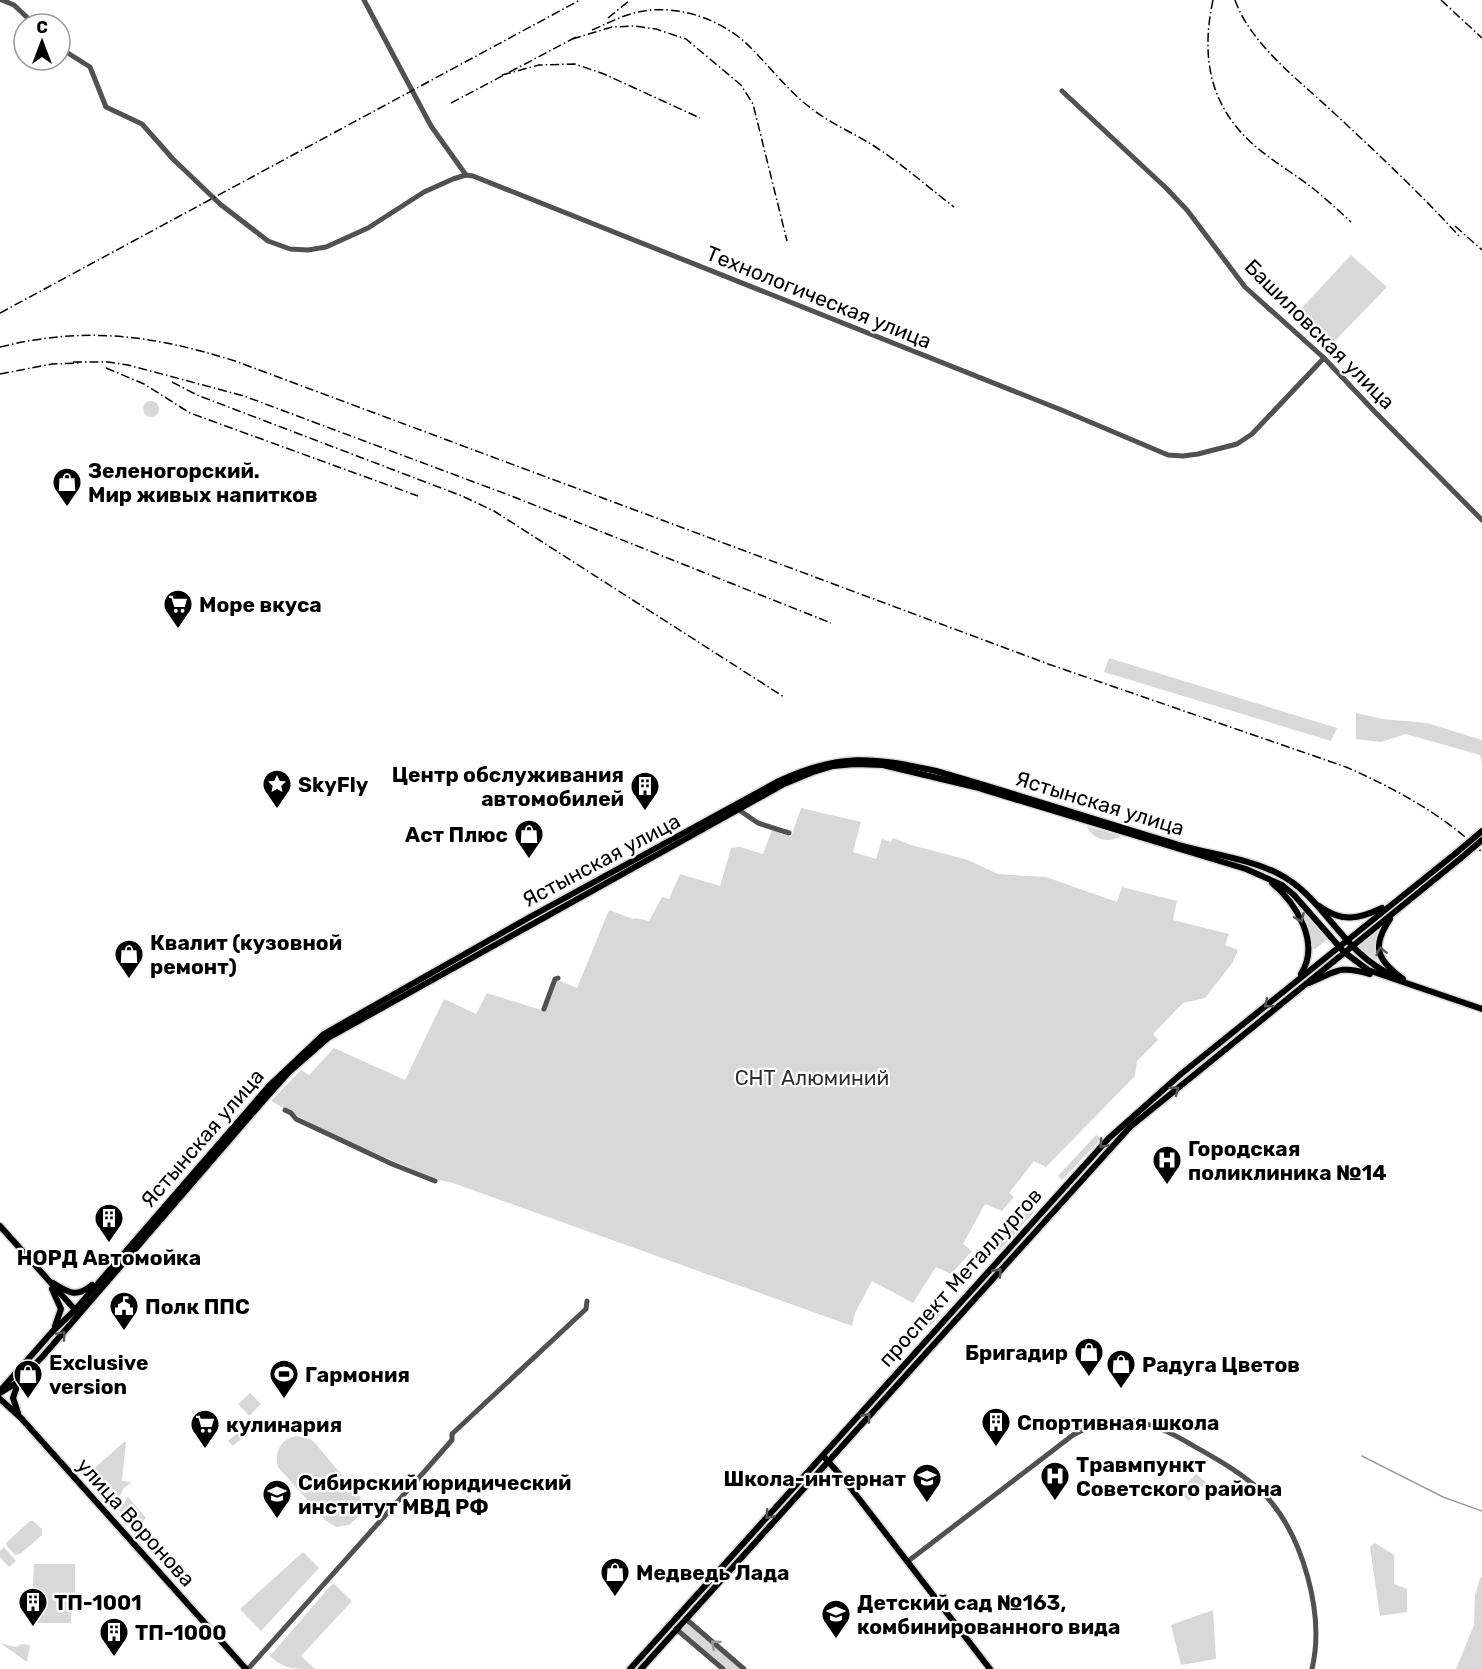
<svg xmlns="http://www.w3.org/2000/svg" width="1482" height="1669" viewBox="0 0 1482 1669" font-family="Rubik,sans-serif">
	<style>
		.green { fill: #d8d8d8 }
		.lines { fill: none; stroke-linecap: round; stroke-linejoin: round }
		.stream { stroke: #9f9f9f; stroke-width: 1.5 }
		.major-casing { stroke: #dbdbdb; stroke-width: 9 }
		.minor { stroke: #515151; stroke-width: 5 }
		.major { stroke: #000; stroke-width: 6 }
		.rail { stroke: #000; stroke-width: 1.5; stroke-dasharray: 9 3 1.5 3; stroke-linecap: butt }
		.major-bridge-casing { stroke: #dbdbdb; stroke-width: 9; stroke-linecap: butt }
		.major-bridge { stroke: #000; stroke-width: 6 }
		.oneway { stroke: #595959 }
		.oneway2 { stroke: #979797 }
		.labels { text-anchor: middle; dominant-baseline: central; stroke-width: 4.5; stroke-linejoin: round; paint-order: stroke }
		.street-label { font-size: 21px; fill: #000; stroke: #fff }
		.poi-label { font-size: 21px; font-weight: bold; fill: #000; stroke: #fff; text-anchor: start }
		.park-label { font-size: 21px; fill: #2f2f2f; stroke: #fff }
	</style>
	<rect width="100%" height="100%" fill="#fff"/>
	<g class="green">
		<path d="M 1351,255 L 1387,287 L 1331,345 L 1299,319 L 1300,310 Z"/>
		<circle cx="151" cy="409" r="8"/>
		<path d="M 1109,658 L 1337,728 L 1331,741 L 1104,672 Z"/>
		<path d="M 1356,713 L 1383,719 L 1427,723 L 1482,740 L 1482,764 L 1480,755 L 1406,734 L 1381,742 L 1356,739 Z"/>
		<path d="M 801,808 L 861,822 L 853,852 L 876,859 L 882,839 L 891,842 L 893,838 L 911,845 L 968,860 L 998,874 L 1046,877 L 1117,902 L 1122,887 L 1177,901 L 1173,920 L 1229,934 L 1225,945 L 1238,950 L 1233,962 L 1205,998 L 1183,1003 L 1153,1034 L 1158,1040 L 1137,1061 L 1135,1076 L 1046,1167 L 1034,1161 L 1009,1193 L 1014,1197 L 1002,1211 L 985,1204 L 963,1244 L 972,1251 L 951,1274 L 936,1267 L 913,1303 L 872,1281 L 855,1313 L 852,1326 L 453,1183 L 436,1179 L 330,1134 L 271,1101 L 301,1070 L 309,1075 L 334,1048 L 405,1080 L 444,999 L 476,1014 L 487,993 L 541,1010 L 553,978 L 577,988 L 609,910 L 633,919 L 635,918 L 649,921 L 662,897 L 669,899 L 680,874 L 720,886 L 731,848 L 740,847 L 763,854 L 772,830 L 791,837 Z"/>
		<path d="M 1087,826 L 1121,836 C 1109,844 1092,840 1087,826 Z"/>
		<path d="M 1294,901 L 1328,939 L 1315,949 L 1311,949 L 1306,924 Z"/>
		<path d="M 1379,929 L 1376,941 L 1377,961 L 1358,947 Z"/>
		<path d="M 1096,1135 L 1101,1139 L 1062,1180 L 1058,1176 Z"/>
		<path d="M 1031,1207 L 1035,1211 L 999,1251 L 995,1247 Z"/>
		<path d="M 933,1308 L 940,1315 L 929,1327 L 922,1320 Z"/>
		<path d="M 250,1393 L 261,1404 L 249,1416 L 238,1404 Z"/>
		<path d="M 253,1420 L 257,1425 L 233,1446 L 228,1441 Z"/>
		<path d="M 296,1436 L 310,1439 L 315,1443 L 360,1497 L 361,1510 L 359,1516 L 349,1525 L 336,1527 L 325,1520 L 278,1467 C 274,1452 280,1440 296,1436 Z"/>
		<path d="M 124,1442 L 126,1442 L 122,1481 L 132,1482 L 124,1488 L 115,1505 L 89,1473 Z"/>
		<path d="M 1196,1474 L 1206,1482 L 1189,1501 L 1179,1492 Z"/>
		<path d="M 128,1497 L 146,1518 L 134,1529 L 119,1510 Z"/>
		<path d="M 30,1521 L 33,1521 L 42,1529 L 42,1535 L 20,1554 L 15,1555 L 7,1546 L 6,1543 Z"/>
		<path d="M 1375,1543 L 1394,1555 L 1394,1584 L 1407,1589 L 1407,1612 L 1380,1616 L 1370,1547 Z"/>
		<path d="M 4,1547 L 16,1561 L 9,1567 L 0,1557 L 0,1551 Z"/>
		<path d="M 303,1552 L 319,1568 L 261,1631 L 240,1609 Z"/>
		<path d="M 34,1564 L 75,1564 L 75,1610 L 71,1610 L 71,1623 L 31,1623 Z"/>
		<path d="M 1482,1577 L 1482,1669 L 1456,1669 L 1474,1625 L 1475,1595 L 1480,1578 Z"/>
		<path d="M 333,1583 L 352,1601 L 301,1656 L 315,1669 C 294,1669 283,1669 270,1656 Z"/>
		<path d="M 1213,1610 L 1216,1659 L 1181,1665 L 1171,1625 Z"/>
		<path d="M 686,1619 L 744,1669 L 723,1669 L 676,1629 Z"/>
		<path d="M 0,1643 L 16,1647 L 22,1644 L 30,1645 L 27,1662 Z"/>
	</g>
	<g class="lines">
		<path class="stream" d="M 1362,1456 L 1443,1497 L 1482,1511"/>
		<g class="major-casing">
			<g id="major">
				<path d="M 1272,883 C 1296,903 1321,943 1301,974"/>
				<path d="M 1319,906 C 1342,923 1359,919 1382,908"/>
				<path d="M 1390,919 C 1371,947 1377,960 1403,979"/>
				<path d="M 1309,983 C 1338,971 1338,965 1370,974"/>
				<path d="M 0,1226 L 77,1312"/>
				<path d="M 53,1283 C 69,1293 76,1298 92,1285"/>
				<path d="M 52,1289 L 61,1309 L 55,1326"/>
				<path d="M 0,1391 L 52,1332 L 75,1310 L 269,1086 L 324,1034 L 530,917 L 779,781 C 839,753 873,757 936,771 C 1016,794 1096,820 1176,844 C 1209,854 1246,858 1277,873 C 1324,896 1341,952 1392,975"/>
				<path d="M 0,1393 L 18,1382 L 43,1356 L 264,1100 L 289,1072 L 328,1038 L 784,784 L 813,772 L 833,766 L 855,764 L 883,765 L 975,787 L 1246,869 L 1282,885 L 1294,895 L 1344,952 L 1368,970 L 1482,1009"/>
				<path d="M 0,1399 L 21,1418 L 246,1669"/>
				<path d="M 18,1413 L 13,1398 L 18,1383"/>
				<path d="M 825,1458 L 843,1478 L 990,1669"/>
				<path d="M 630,1669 L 1109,1138 L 1181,1074 L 1456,853"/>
				<path d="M 641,1669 L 1130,1127 L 1461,858"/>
			</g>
		</g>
		<g class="minor">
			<path d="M 2,0 L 14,5 L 34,24"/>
			<path d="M 364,0 L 431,126 L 466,175 L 473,176 L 1064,411 L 1168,455 L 1183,456 L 1198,454 L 1237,444 L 1252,434 L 1324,358"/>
			<path d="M 60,48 L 90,67 L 106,107 L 142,124 L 173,159 L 220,204 L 268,241 L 290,249 L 308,250 L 326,247 L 368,228 L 424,192 L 453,179 L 466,175"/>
			<path d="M 1062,91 L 1165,187 L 1187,210 L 1245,287 L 1324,358 L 1375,412 L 1482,520"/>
			<path d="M 739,810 L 758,823 L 789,833"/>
			<path d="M 544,1009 L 555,979 L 558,978"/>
			<path d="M 285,1110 L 291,1113 L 296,1119 L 392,1164 L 435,1181"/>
			<path d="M 907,1562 L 1073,1435 C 1117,1409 1150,1420 1192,1445 C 1217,1459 1244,1474 1264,1494 C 1303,1535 1325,1614 1312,1669"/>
			<path d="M 686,1619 L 744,1669"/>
			<path d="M 676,1629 L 723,1669"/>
			<path d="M 248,1669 L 424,1472 L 452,1440 L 452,1434 L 586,1309 L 587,1301"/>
		</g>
		<use href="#major" class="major"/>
		<g class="rail">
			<path d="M 1213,0 C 1199,65 1213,117 1269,157 C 1282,167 1297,176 1310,186 C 1324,197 1338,210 1351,222"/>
			<path d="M 1235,0 C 1251,45 1300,81 1334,113 C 1377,153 1420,193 1459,236"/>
			<path d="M 1441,0 L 1482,38"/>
			<path d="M 608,18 L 630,0"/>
			<path d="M 592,30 C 606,24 619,17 634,13 C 674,2 723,19 751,48 C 771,68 789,92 812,109 C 831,124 854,133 874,146 C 902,164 928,187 954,207"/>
			<path d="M 572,39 L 612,27 L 634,26 L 656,29 L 686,39 L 741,85 L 753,104 L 787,241"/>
			<path d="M 502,75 L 539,65 L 575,64 L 604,74 L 700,118"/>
			<path d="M 451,103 L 578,36"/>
			<path d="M 1455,226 L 1482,250"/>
			<path d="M 0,313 L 580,0"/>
			<path d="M 0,347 C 86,326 152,335 235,361 L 1051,665 L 1346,767 C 1396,789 1442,814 1482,852"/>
			<path d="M 73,362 L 108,362 L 128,365 L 244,396 L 514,497 L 831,623"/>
			<path d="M 106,368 L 144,384 L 190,413 L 418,496"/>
			<path d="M 0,374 L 52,364 L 80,363"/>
			<path d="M 172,382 L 197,395 L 462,496 L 494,511 L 784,697"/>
		</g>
		<g class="major-bridge-casing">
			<g id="major-bridge">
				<path d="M 1456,853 L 1482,831"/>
				<path d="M 1461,858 L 1482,840"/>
			</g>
		</g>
		<use href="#major-bridge" class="major-bridge"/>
	</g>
	<defs><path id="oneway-chevron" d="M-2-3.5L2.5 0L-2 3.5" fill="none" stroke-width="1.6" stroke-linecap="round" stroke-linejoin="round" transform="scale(1.5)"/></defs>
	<g class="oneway">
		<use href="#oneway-chevron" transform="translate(1300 918) rotate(67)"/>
		<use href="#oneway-chevron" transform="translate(1381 951) rotate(-102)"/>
		<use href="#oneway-chevron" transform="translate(1268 1004) rotate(141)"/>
		<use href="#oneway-chevron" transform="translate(1175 1090) rotate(-39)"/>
		<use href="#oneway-chevron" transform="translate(1103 1144) rotate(133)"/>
		<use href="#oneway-chevron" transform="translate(998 1272) rotate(-48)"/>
		<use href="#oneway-chevron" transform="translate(62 1335) rotate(-49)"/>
		<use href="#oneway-chevron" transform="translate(867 1417) rotate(-48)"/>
		<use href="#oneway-chevron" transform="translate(769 1515) rotate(132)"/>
	</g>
	<use class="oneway2" href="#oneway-chevron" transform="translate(715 1644) rotate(-139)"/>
	<defs>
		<g id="shop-pin" transform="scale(1.5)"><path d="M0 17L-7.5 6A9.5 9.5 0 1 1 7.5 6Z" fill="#000" stroke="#fff"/><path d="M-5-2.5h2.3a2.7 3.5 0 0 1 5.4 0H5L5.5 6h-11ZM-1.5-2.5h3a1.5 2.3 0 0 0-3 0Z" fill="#fff"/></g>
		<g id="supermarket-pin" transform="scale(1.5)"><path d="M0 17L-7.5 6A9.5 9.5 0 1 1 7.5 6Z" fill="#000" stroke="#fff"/><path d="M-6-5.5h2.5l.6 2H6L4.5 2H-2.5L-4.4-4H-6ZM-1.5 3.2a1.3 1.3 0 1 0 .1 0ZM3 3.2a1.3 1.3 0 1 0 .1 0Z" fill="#fff"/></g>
		<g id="sight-pin" transform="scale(1.5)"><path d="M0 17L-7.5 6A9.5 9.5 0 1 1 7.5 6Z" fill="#000" stroke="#fff"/><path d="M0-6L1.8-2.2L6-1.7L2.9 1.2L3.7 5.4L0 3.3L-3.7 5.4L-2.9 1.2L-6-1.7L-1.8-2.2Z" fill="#fff"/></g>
		<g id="building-pin" transform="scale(1.5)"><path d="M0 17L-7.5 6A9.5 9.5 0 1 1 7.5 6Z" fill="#000" stroke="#fff"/><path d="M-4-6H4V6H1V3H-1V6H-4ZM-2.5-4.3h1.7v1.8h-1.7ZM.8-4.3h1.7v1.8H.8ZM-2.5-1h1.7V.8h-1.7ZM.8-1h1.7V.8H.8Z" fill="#fff"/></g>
		<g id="hospital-pin" transform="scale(1.5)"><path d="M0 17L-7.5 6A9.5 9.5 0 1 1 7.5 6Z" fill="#000" stroke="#fff"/><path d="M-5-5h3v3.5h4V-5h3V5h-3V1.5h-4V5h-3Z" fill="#fff"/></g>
		<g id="civic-pin" transform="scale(1.5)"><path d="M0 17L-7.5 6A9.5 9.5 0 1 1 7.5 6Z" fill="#000" stroke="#fff"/><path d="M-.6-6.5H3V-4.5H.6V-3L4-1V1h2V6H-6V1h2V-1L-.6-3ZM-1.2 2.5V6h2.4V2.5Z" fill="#fff"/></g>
		<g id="stadium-pin" transform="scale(1.5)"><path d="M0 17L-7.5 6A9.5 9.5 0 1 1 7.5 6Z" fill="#000" stroke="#fff"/><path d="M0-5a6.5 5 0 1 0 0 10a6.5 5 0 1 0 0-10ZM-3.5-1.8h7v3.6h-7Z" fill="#fff"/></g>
		<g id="school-pin" transform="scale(1.5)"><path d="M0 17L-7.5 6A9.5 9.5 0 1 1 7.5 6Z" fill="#000" stroke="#fff"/><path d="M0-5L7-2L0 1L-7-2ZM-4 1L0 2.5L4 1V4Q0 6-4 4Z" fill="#fff"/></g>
		<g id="university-pin" transform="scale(1.5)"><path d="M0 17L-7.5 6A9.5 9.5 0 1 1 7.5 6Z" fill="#000" stroke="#fff"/><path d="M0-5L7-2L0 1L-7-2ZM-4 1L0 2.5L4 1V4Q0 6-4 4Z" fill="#fff"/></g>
	</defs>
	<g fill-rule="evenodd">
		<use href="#shop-pin" x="67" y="482"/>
		<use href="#supermarket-pin" x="178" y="604"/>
		<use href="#sight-pin" x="277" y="784"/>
		<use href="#building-pin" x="645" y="786"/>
		<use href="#shop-pin" x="529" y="834"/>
		<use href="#shop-pin" x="129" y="954"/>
		<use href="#hospital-pin" x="1167" y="1160"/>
		<use href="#building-pin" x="109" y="1218"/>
		<use href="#civic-pin" x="124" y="1306"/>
		<use href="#shop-pin" x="1089" y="1352"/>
		<use href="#shop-pin" x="1121" y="1364"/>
		<use href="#shop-pin" x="28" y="1374"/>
		<use href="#stadium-pin" x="284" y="1374"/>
		<use href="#building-pin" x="996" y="1422"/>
		<use href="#supermarket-pin" x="205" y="1424"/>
		<use href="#hospital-pin" x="1055" y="1476"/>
		<use href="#school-pin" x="927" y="1478"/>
		<use href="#university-pin" x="277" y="1494"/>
		<use href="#shop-pin" x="615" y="1572"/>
		<use href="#building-pin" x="33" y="1602"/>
		<use href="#school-pin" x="836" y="1614"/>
		<use href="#building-pin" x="114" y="1632"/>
	</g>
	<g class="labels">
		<g class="street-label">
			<text transform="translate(819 297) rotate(22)">Технологическая улица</text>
			<text transform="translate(1320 334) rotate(45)">Башиловская улица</text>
			<text transform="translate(1100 803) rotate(17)">Ястынская улица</text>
			<text transform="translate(601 860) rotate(-28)">Ястынская улица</text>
			<text transform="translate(202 1138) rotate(-49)">Ястынская улица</text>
			<text transform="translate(960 1277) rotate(-48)">проспект Металлургов</text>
			<text transform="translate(136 1522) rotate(48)">улица Воронова</text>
		</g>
		<g class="poi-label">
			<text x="88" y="470">Зеленогорский.<tspan x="88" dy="24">Мир живых напитков</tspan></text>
			<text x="199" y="604">Море вкуса</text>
			<text x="624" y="774" text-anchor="end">Центр обслуживания<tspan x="624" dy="24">автомобилей</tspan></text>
			<text x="298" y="784">SkyFly</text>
			<text x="508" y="834" text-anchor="end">Аст Плюс</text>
			<text x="150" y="942">Квалит (кузовной<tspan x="150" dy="24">ремонт)</tspan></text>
			<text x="1188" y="1148">Городская<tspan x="1188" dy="24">поликлиника №14</tspan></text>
			<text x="109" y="1257" text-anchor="middle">НОРД Автомойка</text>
			<text x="145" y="1306">Полк ППС</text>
			<text x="1068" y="1352" text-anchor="end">Бригадир</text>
			<text x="49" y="1362">Exclusive<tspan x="49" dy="24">version</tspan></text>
			<text x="1142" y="1364">Радуга Цветов</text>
			<text x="305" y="1374">Гармония</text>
			<text x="1017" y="1422">Спортивная школа</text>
			<text x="226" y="1424">кулинария</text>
			<text x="1076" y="1464">Травмпункт<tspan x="1076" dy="24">Советского района</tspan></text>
			<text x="906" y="1478" text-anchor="end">Школа-интернат</text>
			<text x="298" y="1482">Сибирский юридический<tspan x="298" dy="24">институт МВД РФ</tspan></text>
			<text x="636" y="1572">Медведь Лада</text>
			<text x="54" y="1602">ТП-1001</text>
			<text x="857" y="1602">Детский сад №163,<tspan x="857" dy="24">комбинированного вида</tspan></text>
			<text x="135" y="1632">ТП-1000</text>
		</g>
		<g class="park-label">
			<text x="812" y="1077">СНТ Алюминий</text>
		</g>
	</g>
	<g transform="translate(42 42)"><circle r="28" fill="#ffffff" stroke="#999999" stroke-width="1.5"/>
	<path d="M0-4.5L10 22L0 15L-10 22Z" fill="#000000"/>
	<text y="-9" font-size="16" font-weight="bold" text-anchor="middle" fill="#000000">С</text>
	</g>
</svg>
